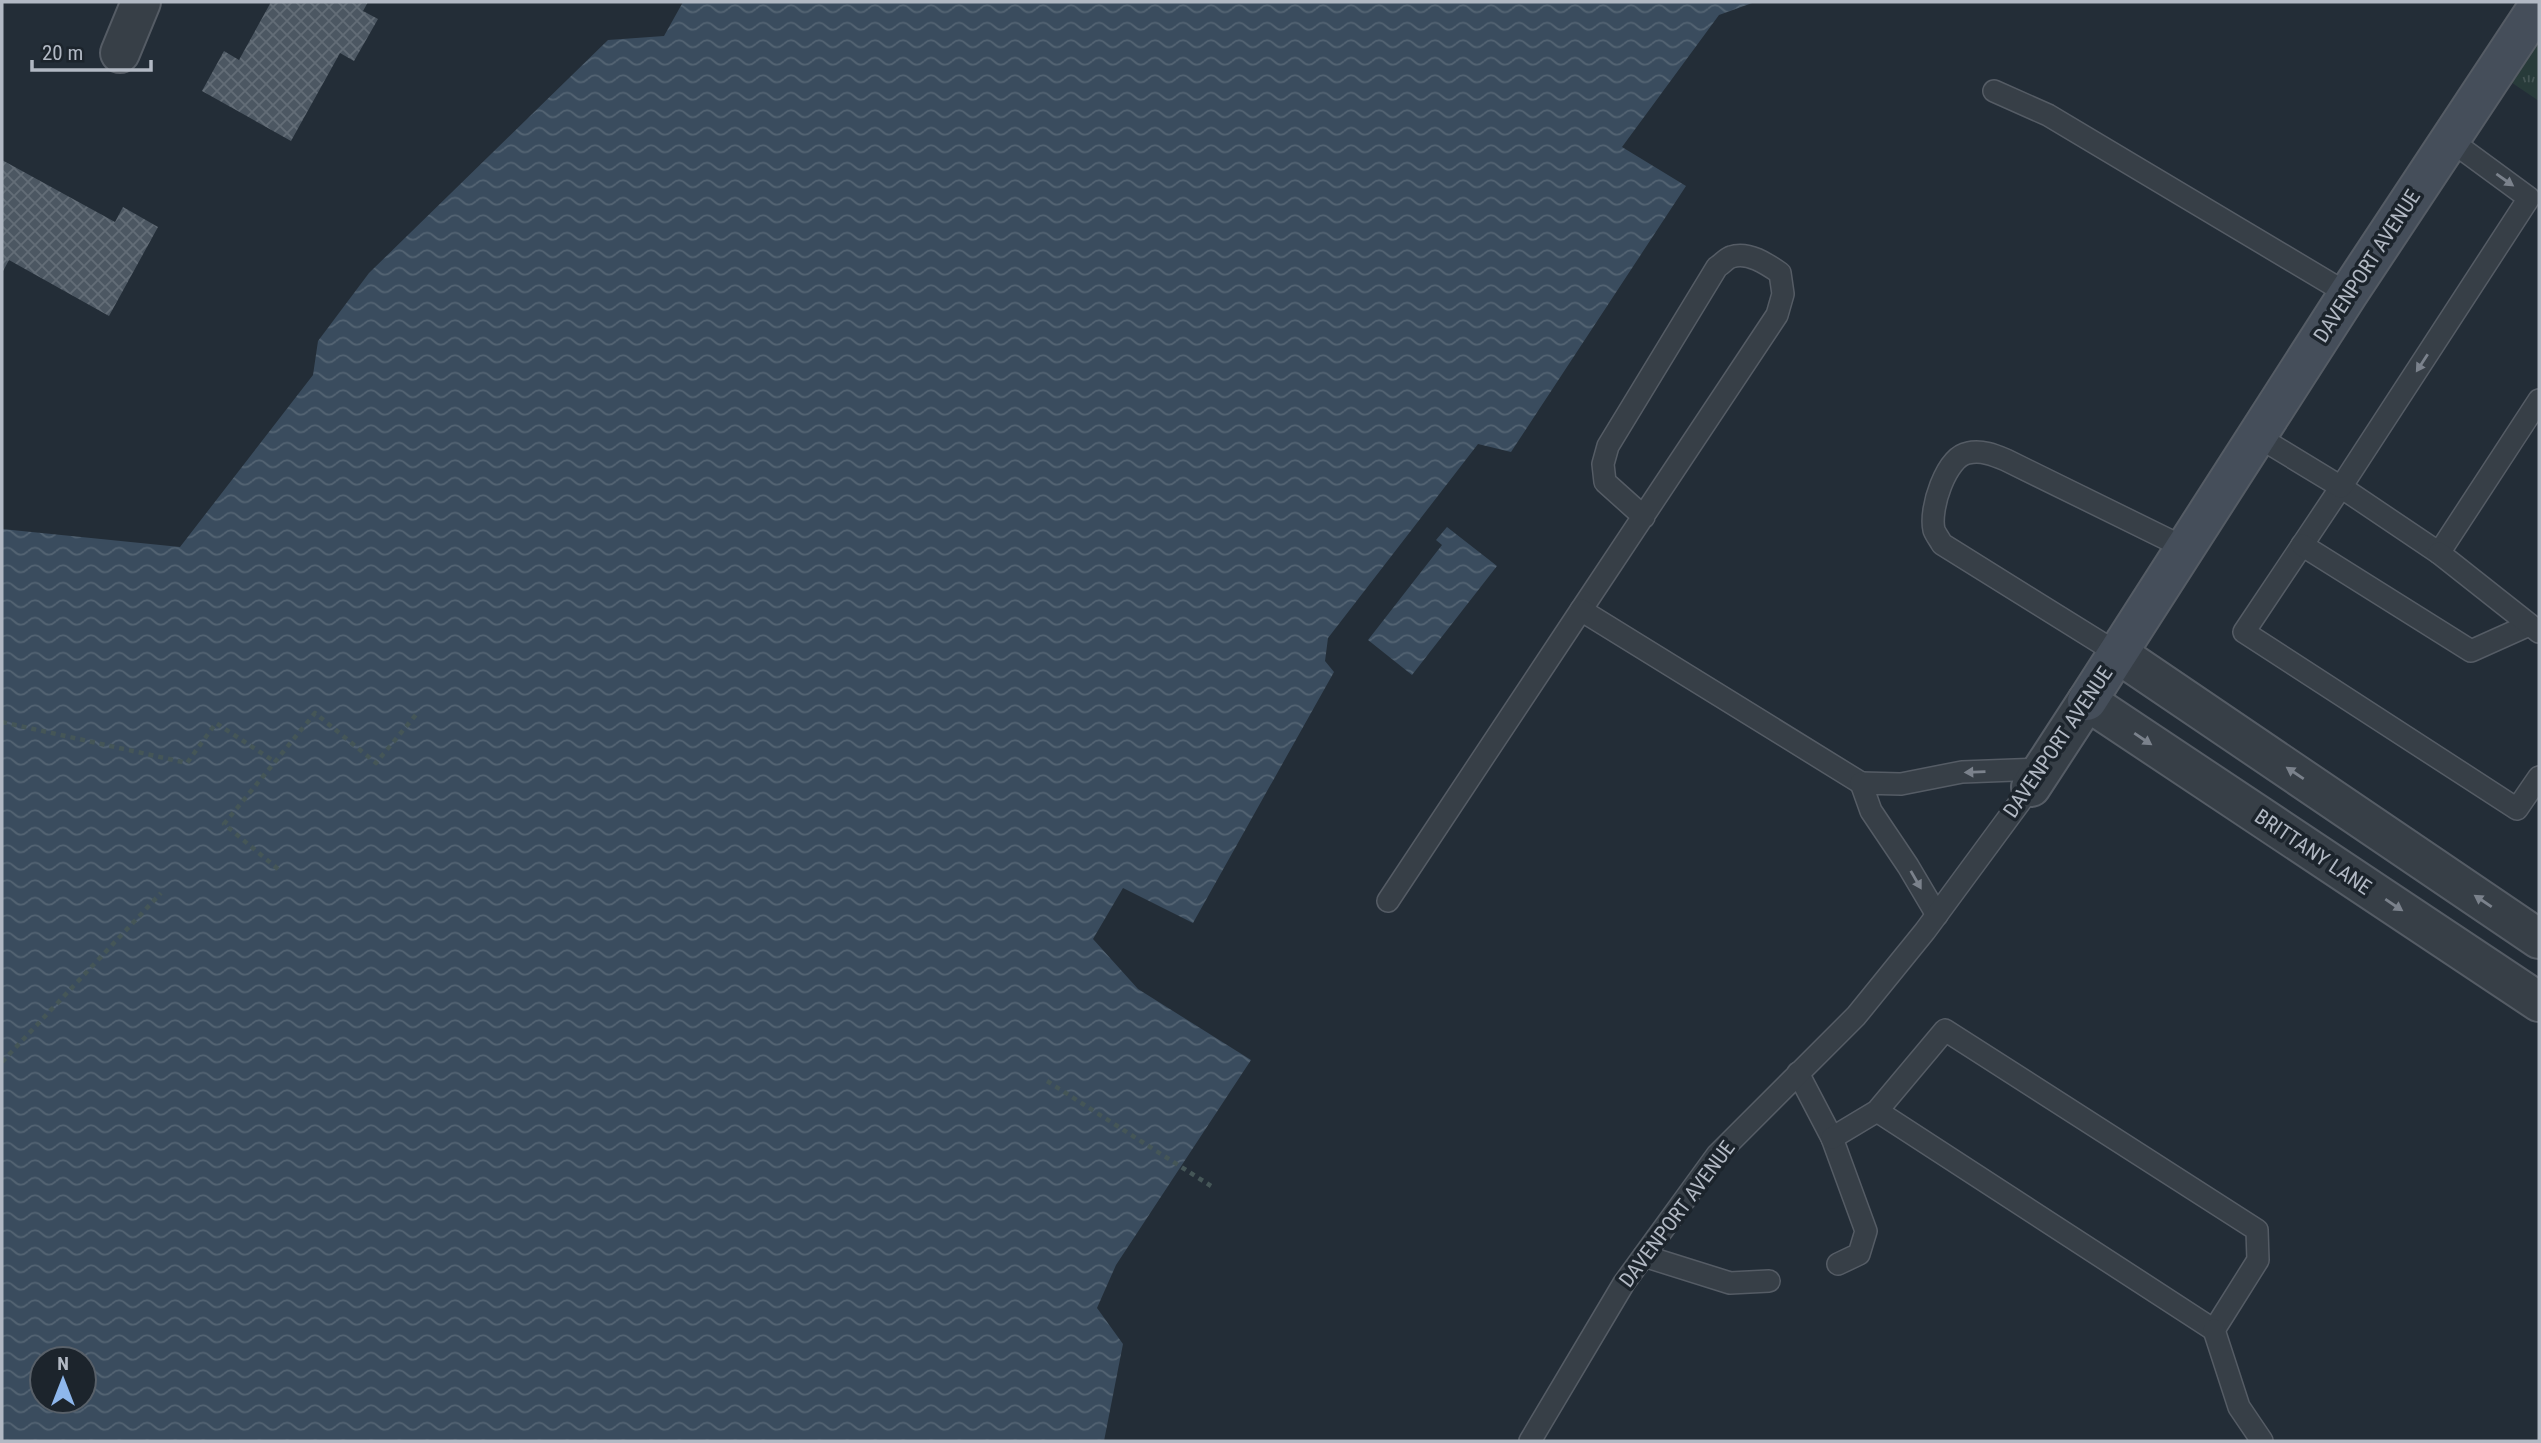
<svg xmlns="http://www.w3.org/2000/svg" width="2541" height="1443" viewBox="0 0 2541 1443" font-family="'Roboto Condensed',sans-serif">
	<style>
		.grass { fill: url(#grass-tufts) }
		.water { fill: url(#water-waves); fill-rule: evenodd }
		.building { fill: url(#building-cross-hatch) }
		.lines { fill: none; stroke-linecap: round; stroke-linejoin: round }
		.lane-casing { stroke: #555c65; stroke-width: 24 }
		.street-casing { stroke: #555c65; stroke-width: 42 }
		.secondary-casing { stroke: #555c65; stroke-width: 42 }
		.path { stroke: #455657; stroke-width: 4.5; stroke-dasharray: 5 5; stroke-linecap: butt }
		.lane { stroke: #373f47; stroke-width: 21 }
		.street { stroke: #373f47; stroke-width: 38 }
		.secondary { stroke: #454e5a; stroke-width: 38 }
		.oneway { fill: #7b828c }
		.labels { text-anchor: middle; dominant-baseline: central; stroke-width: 7; stroke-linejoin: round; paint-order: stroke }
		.street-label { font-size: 21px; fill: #b2b9c4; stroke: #1c242c }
	</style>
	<defs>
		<pattern id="grass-tufts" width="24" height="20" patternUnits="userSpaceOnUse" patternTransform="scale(1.75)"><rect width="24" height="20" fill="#283b3a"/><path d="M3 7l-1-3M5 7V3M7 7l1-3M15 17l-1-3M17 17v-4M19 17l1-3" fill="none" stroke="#455555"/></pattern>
		<pattern id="water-waves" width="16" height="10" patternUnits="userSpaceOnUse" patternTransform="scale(1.75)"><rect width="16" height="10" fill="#3a4c5e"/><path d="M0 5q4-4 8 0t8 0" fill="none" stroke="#546473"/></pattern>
		<pattern id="building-cross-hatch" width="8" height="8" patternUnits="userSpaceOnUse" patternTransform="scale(1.75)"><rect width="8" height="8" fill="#4c5762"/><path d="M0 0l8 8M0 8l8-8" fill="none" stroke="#636d77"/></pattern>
	</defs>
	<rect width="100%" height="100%" fill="#232d37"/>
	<path class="grass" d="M 2539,2 L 2539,101 L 2487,66 Z"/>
	<g class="water">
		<path d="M 683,2 L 1755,2 L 1719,15 L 1622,147 L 1686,186 L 1511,452 L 1478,444 L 1328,638 L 1325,661 L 1334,672 L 1193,923 L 1123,888 L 1093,939 L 1138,989 L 1251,1060 L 1116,1265 L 1097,1308 L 1123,1344 L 1104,1441 L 2,1441 L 2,529 L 180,547 L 313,375 L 318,341 L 369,273 L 608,40 L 664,36 ZM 42,1359 L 84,1359 L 84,1401 L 42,1401 Z"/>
		<path d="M 1447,527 L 1497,566 L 1412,675 L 1368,640 L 1442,545 L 1436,540 Z"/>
	</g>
	<g class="building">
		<path d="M 271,2 L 368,2 L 363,11 L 378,19 L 354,61 L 340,53 L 291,141 L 202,91 L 224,51 L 239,60 Z"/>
		<path d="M 2,160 L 115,222 L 123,207 L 158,227 L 109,316 L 9,260 L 2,273 Z"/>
	</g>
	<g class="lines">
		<g class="lane-casing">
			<g id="lane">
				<path d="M 1994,91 L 2048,115 L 2348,294"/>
				<path d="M 2539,400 L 2439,553 L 2341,487 L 2244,632 L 2517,809 L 2539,777"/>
				<path d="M 2257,436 L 2341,487 L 2529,198 L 2450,140"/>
				<path d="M 2302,545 L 2471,651 L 2529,625"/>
				<path d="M 2439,553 L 2539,632"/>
				<path d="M 1581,610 L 1777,315 L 1783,294 L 1780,273 C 1767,264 1748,251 1731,257 C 1727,258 1721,265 1717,267 L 1608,446 L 1603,464 L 1605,482 L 1644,517"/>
				<path d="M 2117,653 L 1942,544 C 1940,540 1936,535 1934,530 C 1929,509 1946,457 1968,453 C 1982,450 1994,455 2006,460 L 2185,548"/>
				<path d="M 1388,901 L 1581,610 L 1861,783"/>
				<path d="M 1937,915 L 1908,866 L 1871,811 L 1861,783 L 1901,784 L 1962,772 L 2043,769"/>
				<path d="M 1798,1073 L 1832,1138 L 1866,1231 L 1859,1254 L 1838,1264"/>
				<path d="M 1832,1138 L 1877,1111 L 1945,1030 L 2257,1230 L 2258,1260 L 2214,1330 L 1877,1111"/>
				<path d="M 1644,1256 L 1730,1283 L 1769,1281"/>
				<path d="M 2214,1330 L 2239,1407 L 2262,1441"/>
				<path d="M 1530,1441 L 1624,1283 L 1717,1155 L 1856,1016 L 1925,931 L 2031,787"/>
			</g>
		</g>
		<g class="street-casing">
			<g id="street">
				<path d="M 120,53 L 141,2"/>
				<path d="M 2117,653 L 2539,939"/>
				<path d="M 2031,787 L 2087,701 L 2539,1002"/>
			</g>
		</g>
		<g class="secondary-casing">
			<path id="secondary" d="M 2087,701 L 2348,294 L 2539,5"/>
		</g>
		<g class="path">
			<path d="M 2,722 L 187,763 L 216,723 L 275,762"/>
			<path d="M 278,869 L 224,824 L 315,713 L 376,763 L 419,711"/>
			<path d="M 2,1062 L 161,893"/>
			<path d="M 1047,1081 L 1211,1186"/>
		</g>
		<use href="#lane" class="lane"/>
		<use href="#street" class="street"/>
		<use href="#secondary" class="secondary"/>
	</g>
	<defs><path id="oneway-solid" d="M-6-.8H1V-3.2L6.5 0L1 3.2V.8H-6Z" transform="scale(1.75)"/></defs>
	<g class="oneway">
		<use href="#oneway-solid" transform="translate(2505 180) rotate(35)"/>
		<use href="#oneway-solid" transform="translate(2422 363) rotate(123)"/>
		<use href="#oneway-solid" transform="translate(2143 739) rotate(34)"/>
		<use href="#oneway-solid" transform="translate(1975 772) rotate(178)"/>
		<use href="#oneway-solid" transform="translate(2295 773) rotate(-146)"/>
		<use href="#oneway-solid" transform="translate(1916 880) rotate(60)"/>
		<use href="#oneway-solid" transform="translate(2483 901) rotate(-146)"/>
		<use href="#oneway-solid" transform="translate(2394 905) rotate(34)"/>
	</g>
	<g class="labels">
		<g class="street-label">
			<text transform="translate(2367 266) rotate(-57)">DAVENPORT AVENUE</text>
			<text transform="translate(2058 742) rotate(-56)">DAVENPORT AVENUE</text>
			<text transform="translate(2313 852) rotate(34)">BRITTANY LANE</text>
			<text transform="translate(1677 1214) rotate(-53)">DAVENPORT AVENUE</text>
		</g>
	</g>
	<rect width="2541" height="1443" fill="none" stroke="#b2b9c4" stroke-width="7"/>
	<g transform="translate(63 1380)"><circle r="33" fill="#1c242c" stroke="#586069" stroke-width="2"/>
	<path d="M0-5L12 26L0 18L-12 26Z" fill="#8eb7ec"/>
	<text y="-10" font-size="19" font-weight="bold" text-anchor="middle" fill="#b2b9c4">N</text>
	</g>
	<path d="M32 60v10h119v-10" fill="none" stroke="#b2b9c4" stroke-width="3.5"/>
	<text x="42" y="60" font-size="21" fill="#b2b9c4" stroke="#1c242c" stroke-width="5" paint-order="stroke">20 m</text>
</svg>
